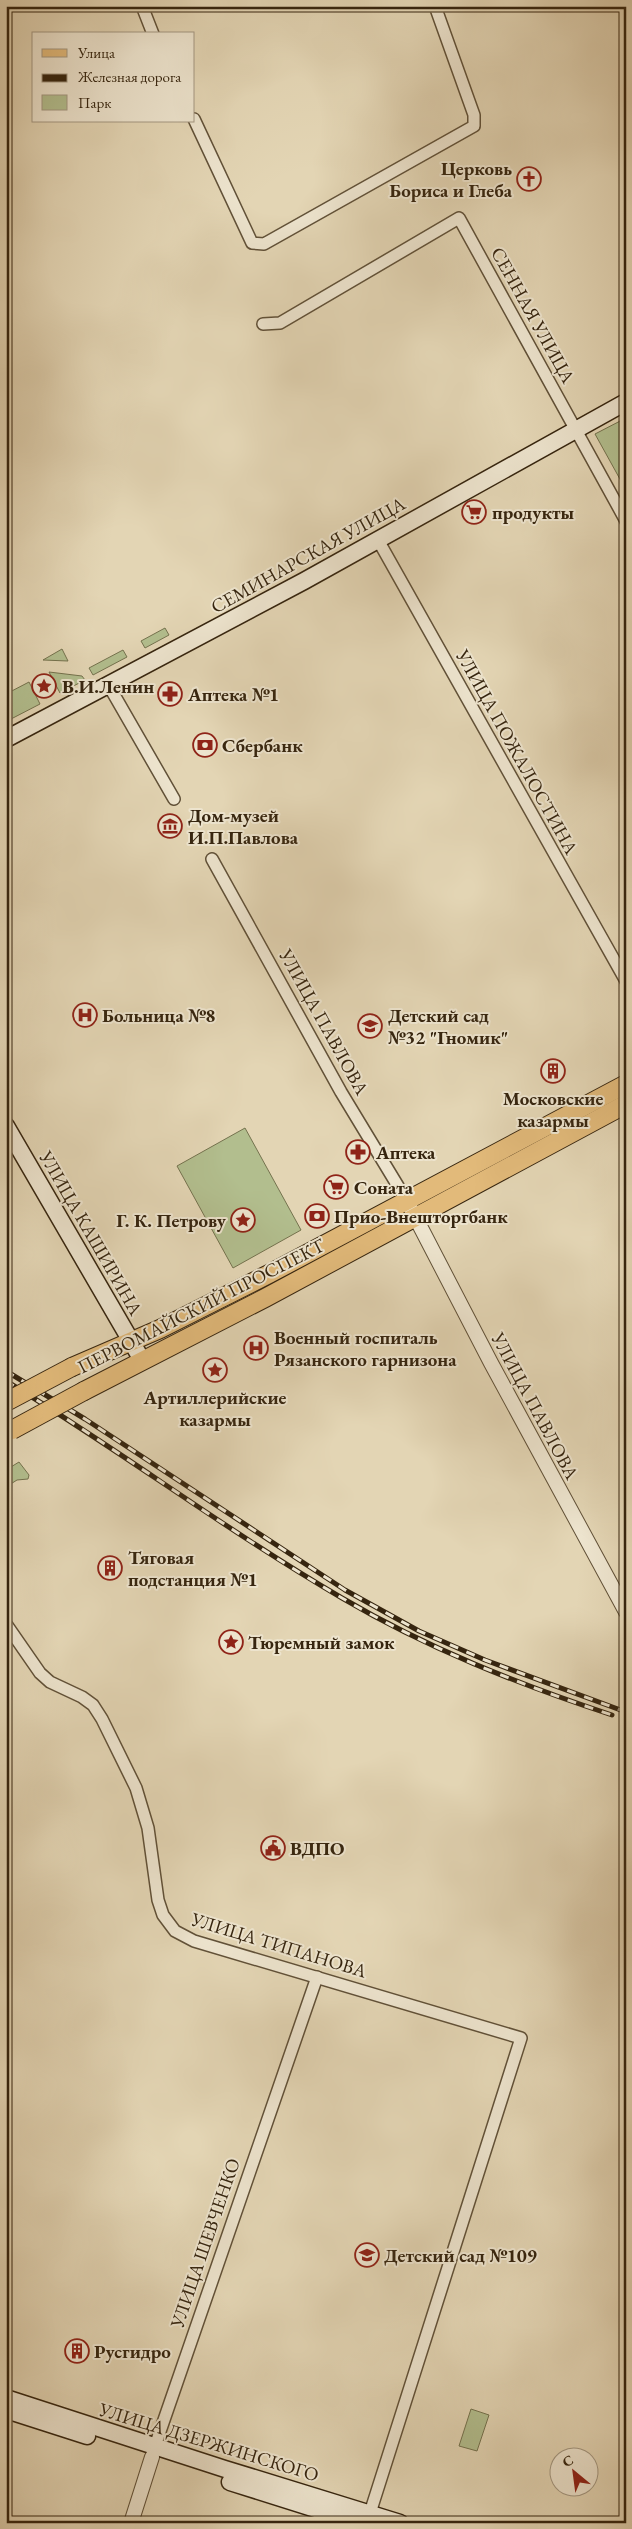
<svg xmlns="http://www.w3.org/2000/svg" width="632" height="2529" viewBox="0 0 632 2529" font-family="'EB Garamond',serif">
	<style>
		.green { fill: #b2be8e; stroke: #74724e }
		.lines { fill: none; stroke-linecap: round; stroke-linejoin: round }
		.minor-casing { stroke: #615138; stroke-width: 14 }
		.tertiary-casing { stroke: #615138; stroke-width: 16 }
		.secondary-casing { stroke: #36250f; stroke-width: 19 }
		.primary-casing { stroke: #36250f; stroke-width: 20 }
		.minor { stroke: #ede4ce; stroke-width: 11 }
		.tertiary { stroke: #ede4ce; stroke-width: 14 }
		.secondary { stroke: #ede4ce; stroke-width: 16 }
		.primary { stroke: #e2ba7a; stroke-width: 18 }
		.rail-casing { stroke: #36250f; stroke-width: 5 }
		.rail { stroke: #ede4ce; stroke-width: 3; stroke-dasharray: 9; stroke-linecap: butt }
		.primary-bridge-casing { stroke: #36250f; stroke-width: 20; stroke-linecap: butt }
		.primary-bridge { stroke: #e2ba7a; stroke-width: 18 }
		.labels { text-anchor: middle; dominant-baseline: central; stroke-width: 4; stroke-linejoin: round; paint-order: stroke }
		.poi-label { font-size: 19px; font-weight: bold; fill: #36250f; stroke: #ede4ce; text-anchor: start }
		.street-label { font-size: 19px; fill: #36250f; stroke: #ede4ce }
	</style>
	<rect width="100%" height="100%" fill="#e3d5b4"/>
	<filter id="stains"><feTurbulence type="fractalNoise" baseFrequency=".004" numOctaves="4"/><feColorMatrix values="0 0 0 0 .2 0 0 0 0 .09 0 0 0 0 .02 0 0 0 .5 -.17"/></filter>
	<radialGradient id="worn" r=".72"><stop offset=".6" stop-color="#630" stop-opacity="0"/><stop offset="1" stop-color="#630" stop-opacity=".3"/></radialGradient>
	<g class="green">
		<path d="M 626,418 L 626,490 L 595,434 Z"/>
		<path d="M 165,628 L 169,635 L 145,648 L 141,641 Z"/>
		<path d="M 62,649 L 68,661 L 43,660 Z"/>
		<path d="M 123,650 L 127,657 L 93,675 L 89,668 Z"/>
		<path d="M 49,672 L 82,676 L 85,680 L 60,693 Z"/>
		<path d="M 29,682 L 40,704 L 11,719 L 6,710 L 6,694 Z"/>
		<path d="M 245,1128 L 301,1230 L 233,1268 L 177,1166 Z"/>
		<path d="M 19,1462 L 29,1475 L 28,1479 L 17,1480 L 6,1487 L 6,1470 Z"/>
		<path d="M 471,2409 L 489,2415 L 477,2451 L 459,2446 Z"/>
	</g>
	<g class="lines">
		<g class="minor-casing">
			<g id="minor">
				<path d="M 142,6 L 153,34"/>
				<path d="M 194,119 L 252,243 L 264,244 L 474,126 L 474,115 L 435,6"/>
				<path d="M 263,324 L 280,323 L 459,218 L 626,521"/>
				<path d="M 378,540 L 626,981"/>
				<path d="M 109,686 L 174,799"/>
				<path d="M 212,859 L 341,1092 L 407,1201"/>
				<path d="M 6,1624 L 40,1673 L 50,1682 L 82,1697 L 93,1705 L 102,1719 L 136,1788 L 148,1828 L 158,1900 L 163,1915 L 175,1931 L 194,1941 L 521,2038 L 370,2513"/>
				<path d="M 155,2446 L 317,1977"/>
			</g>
		</g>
		<g class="tertiary-casing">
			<g id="tertiary">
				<path d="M 407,1201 L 491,1363 L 626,1612"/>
				<path d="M 131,2523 L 152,2457"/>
			</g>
		</g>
		<g class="secondary-casing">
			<g id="secondary">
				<path d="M 6,739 L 304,581 L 626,402"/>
				<path d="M 6,1126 L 142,1360"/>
				<path d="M 6,2398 L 225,2469 L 400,2523"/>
				<path d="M 6,2410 L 87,2436"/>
				<path d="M 230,2482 L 360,2523"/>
			</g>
		</g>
		<g class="primary-casing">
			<g id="primary">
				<path d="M 72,1367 L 160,1329 L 269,1274 L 626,1084"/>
				<path d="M 84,1391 L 265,1298 L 626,1104"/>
			</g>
		</g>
		<use href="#minor" class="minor"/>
		<use href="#tertiary" class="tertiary"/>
		<use href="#secondary" class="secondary"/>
		<use href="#primary" class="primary"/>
		<g class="rail-casing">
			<g id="rail">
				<path d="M 6,1371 L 85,1419 L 345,1590 L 419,1631 L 485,1660 L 626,1712"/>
				<path d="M 6,1381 C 120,1450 227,1531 342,1598 C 427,1648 518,1684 612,1715"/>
			</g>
		</g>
		<use href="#rail" class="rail"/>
		<g class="primary-bridge-casing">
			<g id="primary-bridge">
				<path d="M 6,1402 L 72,1367"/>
				<path d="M 12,1430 L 84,1391"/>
			</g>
		</g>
		<use href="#primary-bridge" class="primary-bridge"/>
	</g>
	<defs>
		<g id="church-ring" transform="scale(1.25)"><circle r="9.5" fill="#ede4ce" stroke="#8f2418" stroke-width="1.5"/><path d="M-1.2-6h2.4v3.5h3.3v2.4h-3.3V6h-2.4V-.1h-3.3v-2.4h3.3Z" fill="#8f2418"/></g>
		<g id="supermarket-ring" transform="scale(1.25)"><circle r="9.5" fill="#ede4ce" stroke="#8f2418" stroke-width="1.5"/><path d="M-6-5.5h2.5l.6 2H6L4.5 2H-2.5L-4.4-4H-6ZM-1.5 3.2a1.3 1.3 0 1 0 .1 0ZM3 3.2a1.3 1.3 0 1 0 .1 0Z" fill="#8f2418"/></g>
		<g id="sight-ring" transform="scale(1.25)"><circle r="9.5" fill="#ede4ce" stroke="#8f2418" stroke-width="1.5"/><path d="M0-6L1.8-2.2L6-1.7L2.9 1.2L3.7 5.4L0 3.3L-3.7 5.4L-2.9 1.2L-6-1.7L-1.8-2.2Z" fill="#8f2418"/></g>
		<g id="pharmacy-ring" transform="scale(1.25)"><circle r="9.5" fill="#ede4ce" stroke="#8f2418" stroke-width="1.5"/><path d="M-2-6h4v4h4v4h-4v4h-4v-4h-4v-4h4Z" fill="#8f2418"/></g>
		<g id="bank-ring" transform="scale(1.25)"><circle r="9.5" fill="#ede4ce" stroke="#8f2418" stroke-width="1.5"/><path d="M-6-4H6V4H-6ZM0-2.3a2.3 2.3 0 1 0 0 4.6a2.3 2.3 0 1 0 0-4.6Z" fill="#8f2418"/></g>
		<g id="museum-ring" transform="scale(1.25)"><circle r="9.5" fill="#ede4ce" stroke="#8f2418" stroke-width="1.5"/><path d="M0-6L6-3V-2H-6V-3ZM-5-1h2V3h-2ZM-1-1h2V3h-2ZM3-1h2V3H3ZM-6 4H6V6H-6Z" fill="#8f2418"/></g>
		<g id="hospital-ring" transform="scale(1.25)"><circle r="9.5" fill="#ede4ce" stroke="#8f2418" stroke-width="1.5"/><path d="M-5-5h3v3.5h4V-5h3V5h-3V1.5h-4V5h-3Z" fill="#8f2418"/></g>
		<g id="school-ring" transform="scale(1.25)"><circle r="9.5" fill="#ede4ce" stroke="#8f2418" stroke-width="1.5"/><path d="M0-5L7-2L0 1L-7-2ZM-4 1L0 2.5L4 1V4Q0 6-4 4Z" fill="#8f2418"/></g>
		<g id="building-ring" transform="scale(1.25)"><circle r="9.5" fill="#ede4ce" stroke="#8f2418" stroke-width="1.5"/><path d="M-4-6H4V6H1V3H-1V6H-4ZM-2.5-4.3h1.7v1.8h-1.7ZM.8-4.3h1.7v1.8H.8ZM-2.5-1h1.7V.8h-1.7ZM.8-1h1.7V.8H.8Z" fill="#8f2418"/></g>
		<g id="civic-ring" transform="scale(1.25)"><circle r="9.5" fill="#ede4ce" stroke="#8f2418" stroke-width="1.5"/><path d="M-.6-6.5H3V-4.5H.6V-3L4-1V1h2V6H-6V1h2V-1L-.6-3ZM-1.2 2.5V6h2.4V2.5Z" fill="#8f2418"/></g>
	</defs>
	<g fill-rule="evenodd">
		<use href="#church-ring" x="529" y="179"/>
		<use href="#supermarket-ring" x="474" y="512"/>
		<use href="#sight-ring" x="44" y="686"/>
		<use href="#pharmacy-ring" x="170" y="694"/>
		<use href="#bank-ring" x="205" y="745"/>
		<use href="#museum-ring" x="170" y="826"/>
		<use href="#hospital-ring" x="85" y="1015"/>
		<use href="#school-ring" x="370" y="1026"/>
		<use href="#building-ring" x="553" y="1071"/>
		<use href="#pharmacy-ring" x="358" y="1152"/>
		<use href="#supermarket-ring" x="336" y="1187"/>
		<use href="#bank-ring" x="317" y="1216"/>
		<use href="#sight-ring" x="243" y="1220"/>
		<use href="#hospital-ring" x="256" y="1348"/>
		<use href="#sight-ring" x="215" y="1370"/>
		<use href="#building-ring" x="110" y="1568"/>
		<use href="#sight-ring" x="231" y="1642"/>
		<use href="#civic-ring" x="273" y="1848"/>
		<use href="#school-ring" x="367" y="2255"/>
		<use href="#building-ring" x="77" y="2351"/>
	</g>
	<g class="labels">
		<g class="poi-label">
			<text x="512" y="168" text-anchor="end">Церковь<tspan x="512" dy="22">Бориса и Глеба</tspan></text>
			<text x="492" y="512">продукты</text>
			<text x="62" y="686">В.И.Ленин</text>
			<text x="188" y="694">Аптека №1</text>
			<text x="222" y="745">Сбербанк</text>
			<text x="188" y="815">Дом-музей<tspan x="188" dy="22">И.П.Павлова</tspan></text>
			<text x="102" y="1015">Больница №8</text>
			<text x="388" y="1015">Детский сад<tspan x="388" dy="22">№32 "Гномик"</tspan></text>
			<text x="553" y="1098" text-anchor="middle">Московские<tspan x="553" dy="22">казармы</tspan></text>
			<text x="376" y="1152">Аптека</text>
			<text x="354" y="1187">Соната</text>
			<text x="334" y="1216">Прио-Внешторгбанк</text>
			<text x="226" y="1220" text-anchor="end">Г. К. Петрову</text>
			<text x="274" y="1337">Военный госпиталь<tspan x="274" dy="22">Рязанского гарнизона</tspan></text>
			<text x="215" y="1397" text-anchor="middle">Артиллерийские<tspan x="215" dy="22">казармы</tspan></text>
			<text x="128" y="1557">Тяговая<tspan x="128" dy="22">подстанция №1</tspan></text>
			<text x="248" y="1642">Тюремный замок</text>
			<text x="290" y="1848">ВДПО</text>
			<text x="384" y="2255">Детский сад №109</text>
			<text x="94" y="2351">Русгидро</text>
		</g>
		<g class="street-label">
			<text transform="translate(533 315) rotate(61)">СЕННАЯ УЛИЦА</text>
			<text transform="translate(308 555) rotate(-29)">СЕМИНАРСКАЯ УЛИЦА</text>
			<text transform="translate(517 752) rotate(61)">УЛИЦА ПОЖАЛОСТИНА</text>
			<text transform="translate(324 1022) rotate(61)">УЛИЦА ПАВЛОВА</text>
			<text transform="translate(91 1233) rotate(60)">УЛИЦА КАШИРИНА</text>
			<text transform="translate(201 1306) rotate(-27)">ПЕРВОМАЙСКИЙ ПРОСПЕКТ</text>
			<text transform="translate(535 1406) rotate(62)">УЛИЦА ПАВЛОВА</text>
			<text transform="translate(279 1945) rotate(17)">УЛИЦА ТИПАНОВА</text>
			<text transform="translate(205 2243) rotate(-71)">УЛИЦА ШЕВЧЕНКО</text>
			<text transform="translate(209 2442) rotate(17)">УЛИЦА ДЗЕРЖИНСКОГО</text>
		</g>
	</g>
	<rect width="632" height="2529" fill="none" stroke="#e3d5b4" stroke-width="25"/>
	<rect x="8" y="8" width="617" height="2514" fill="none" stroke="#36250f" stroke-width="2.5"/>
	<rect x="12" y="12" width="607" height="2504" fill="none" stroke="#36250f"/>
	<rect x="32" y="32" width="162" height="90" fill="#ede4ce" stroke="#a49882"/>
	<rect x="42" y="49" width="25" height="8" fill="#e2ba7a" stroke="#a49882"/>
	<text x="78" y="58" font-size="15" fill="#36250f">Улица</text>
	<rect x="42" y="74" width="25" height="8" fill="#36250f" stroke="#a49882"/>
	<text x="78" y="82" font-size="15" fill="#36250f">Железная дорога</text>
	<rect x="42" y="95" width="25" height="15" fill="#b2be8e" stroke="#a49882"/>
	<text x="78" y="108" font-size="15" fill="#36250f">Парк</text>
	<g transform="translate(574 2472) rotate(331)"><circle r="24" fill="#ede4ce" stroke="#a49882"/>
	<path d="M0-4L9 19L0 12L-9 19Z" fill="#8f2418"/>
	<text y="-8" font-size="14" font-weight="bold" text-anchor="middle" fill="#36250f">С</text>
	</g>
	<rect width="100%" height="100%" filter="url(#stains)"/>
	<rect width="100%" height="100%" fill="url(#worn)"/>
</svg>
